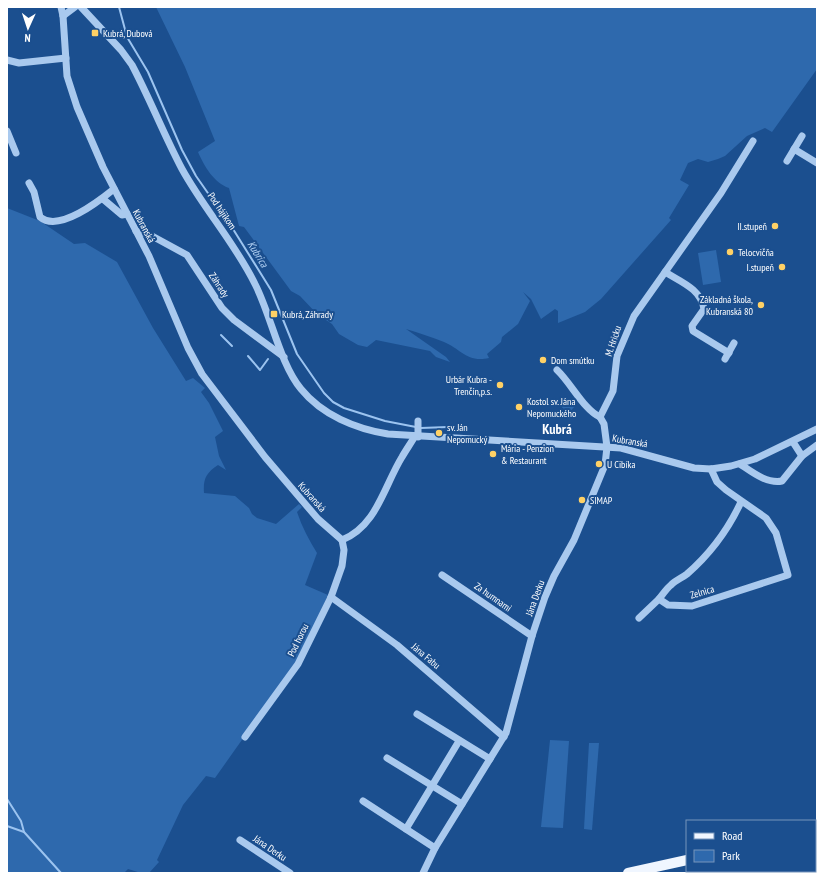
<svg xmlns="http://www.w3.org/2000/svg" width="824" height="880" viewBox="0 0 824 880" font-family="'PT Sans Narrow',sans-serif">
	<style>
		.green { fill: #2e69ad }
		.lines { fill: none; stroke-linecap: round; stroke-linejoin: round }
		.stream { stroke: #9cc4f0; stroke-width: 2 }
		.minor { stroke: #a9c9ee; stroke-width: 7 }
		.major { stroke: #f0f6ff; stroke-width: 10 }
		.rail { stroke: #fff; stroke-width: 2; stroke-dasharray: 7 3; stroke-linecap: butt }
		.poi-dot { fill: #ffd166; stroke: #1b4f8f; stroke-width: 1.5 }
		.labels { text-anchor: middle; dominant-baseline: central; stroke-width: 4; stroke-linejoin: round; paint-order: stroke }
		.poi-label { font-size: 10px; fill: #fff; stroke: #1b4f8f; text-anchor: start }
		.street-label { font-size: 10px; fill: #fff; stroke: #1b4f8f }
		.water-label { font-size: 11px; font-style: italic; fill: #b5d3f5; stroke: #1b4f8f }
		.district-label { font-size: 14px; font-weight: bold; fill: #fff; stroke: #1b4f8f }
	</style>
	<rect width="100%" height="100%" fill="#1b4f8f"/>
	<g class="green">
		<path d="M 156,7 L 817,7 L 817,69 L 772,132 L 765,128 L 747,136 L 725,156 L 718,159 L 708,162 L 698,159 L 688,163 L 680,180 L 689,185 L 669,218 L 671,220 L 601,299 L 585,312 L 558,323 L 558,311 L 555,309 L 541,319 L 531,299 L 523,292 L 530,301 L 518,324 L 502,337 L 501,342 L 487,354 L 489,358 C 467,363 461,349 444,342 C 432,337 419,333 406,329 L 446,357 L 450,362 L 436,357 L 430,351 L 376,340 L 367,347 L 358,345 L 339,334 L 332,324 L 317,314 L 300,296 L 291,291 L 244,227 L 239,226 L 229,188 C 214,183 204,166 198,152 L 215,141 L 185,67 Z"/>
		<path d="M 7,208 L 40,221 L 74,244 L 85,243 L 117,262 L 153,328 L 186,381 L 193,378 L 205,388 L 201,392 L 209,403 L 223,431 L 215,437 L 219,456 L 226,470 L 218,465 C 206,473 203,479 204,493 L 235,496 L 249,508 L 252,514 L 257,518 L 276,524 L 299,504 L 302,507 L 297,512 C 302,527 309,540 317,553 L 305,585 L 328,595 L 300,657 L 292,669 L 215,778 L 206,776 L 183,805 L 157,860 L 159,862 L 149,873 L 141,873 L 128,869 L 124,873 L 7,873 Z"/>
		<path d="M 716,250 L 721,282 L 703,285 L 698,253 Z"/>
		<path d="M 563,399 L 574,407 L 569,413 L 558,404 Z"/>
		<path d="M 550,740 L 569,741 L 563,828 L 541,827 Z"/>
		<path d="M 589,743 L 599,743 L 592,830 L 584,829 Z"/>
	</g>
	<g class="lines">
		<g class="stream">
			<path d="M 119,7 L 127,37 L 148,72 L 182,150 L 196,176 L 233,229 L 271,290 L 297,354 L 324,393 L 333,402 L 344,408 L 385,421 L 421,428 L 448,427"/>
			<path d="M 221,335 L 232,346"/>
			<path d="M 248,356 L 260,370 L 268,359"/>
			<path d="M 7,799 L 21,821 L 24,832"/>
			<path d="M 7,826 L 24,832 L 61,873"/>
		</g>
		<g class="minor">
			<path d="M 61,7 L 63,16 L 67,76 L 77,107 L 103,167 L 149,256 L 188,348 L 202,374 L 265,457 L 318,519 L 342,540"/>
			<path d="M 81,7 L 121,50 L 132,65 C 150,99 164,135 182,169 C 204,209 235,243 255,284 C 271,315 280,364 301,389 C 322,415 356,429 388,434 L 621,448 L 694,468 L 711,469 L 731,466 L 755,459 L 817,429"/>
			<path d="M 63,16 L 75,7"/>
			<path d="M 7,60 L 19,63 L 66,58"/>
			<path d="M 7,131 L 16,153"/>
			<path d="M 794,149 L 817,163"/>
			<path d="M 787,161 L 802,136"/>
			<path d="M 29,183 L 34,192 L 40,217 C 59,233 99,201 114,189"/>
			<path d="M 103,199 L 122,215 L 127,214"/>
			<path d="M 136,231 L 152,236 L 187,255 L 222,308 L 234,320 L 284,357"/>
			<path d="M 665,272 C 681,282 701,289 704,309 L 692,326 L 693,331 L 729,353"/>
			<path d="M 725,359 L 734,343"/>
			<path d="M 557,370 C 571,383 584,410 600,417"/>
			<path d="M 418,421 L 418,437"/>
			<path d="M 793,442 L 802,456"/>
			<path d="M 740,464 C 752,472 767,484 782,481 L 802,456 L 817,445"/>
			<path d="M 711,469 L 717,482 L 726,490 L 766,518 L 776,533 L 788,575 L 692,606 L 668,605 L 659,599 C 663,594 667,588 671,585 C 676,580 682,578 687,574 C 710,554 728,530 741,502"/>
			<path d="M 342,540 C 377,526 384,486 402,457 C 406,450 411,443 415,436"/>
			<path d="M 442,575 L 532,636"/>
			<path d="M 331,597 L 397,645 L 504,737"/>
			<path d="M 639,618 L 659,599"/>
			<path d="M 417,714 L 490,759"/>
			<path d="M 245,737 L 298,664 L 331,597 L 342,566 L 344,550 L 342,540"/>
			<path d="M 387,758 L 462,804"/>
			<path d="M 363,801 L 435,848"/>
			<path d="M 406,829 L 459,741"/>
			<path d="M 240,840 L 290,873"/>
			<path d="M 423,873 L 435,848 L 506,733 L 532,636 L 545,597 L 554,576 L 574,540 L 605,465 L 607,447 L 604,424 L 600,417 L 613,391 L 617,356 L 634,316 L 721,193 L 753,141"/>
		</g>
		<g class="major">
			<path d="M 815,831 L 817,831"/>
			<path d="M 628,873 L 687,860"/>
		</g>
		<g class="rail">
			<path d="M 815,849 L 817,849"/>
			<path d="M 743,873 L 748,871"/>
			<path d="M 755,873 L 761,871"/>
		</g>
	</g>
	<g class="poi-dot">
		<rect x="91" y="29" width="8" height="8" rx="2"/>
		<circle cx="775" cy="226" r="4"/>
		<circle cx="730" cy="252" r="4"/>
		<circle cx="782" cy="267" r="4"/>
		<circle cx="761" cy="305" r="4"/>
		<rect x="270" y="310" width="8" height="8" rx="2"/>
		<circle cx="543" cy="360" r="4"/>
		<circle cx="500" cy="385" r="4"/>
		<circle cx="519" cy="407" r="4"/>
		<circle cx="439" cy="433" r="4"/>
		<circle cx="493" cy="454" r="4"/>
		<circle cx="599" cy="464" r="4"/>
		<circle cx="582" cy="500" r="4"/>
	</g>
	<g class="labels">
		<g class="poi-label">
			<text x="103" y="33">Kubrá, Dubová</text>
			<text x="767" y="226" text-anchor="end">II.stupeň</text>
			<text x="738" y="252">Telocvičňa</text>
			<text x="774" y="267" text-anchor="end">I.stupeň</text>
			<text x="753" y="299" text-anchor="end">Základná škola,<tspan x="753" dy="12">Kubranská 80</tspan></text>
			<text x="282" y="314">Kubrá, Záhrady</text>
			<text x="551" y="360">Dom smútku</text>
			<text x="492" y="379" text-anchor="end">Urbár Kubra -<tspan x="492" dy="12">Trenčín,p.s.</tspan></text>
			<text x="527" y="401">Kostol sv. Jána<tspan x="527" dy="12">Nepomuckého</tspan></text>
			<text x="447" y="427">sv. Ján<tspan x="447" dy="12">Nepomucký</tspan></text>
			<text x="501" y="448">Mária - Penzion<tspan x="501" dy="12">&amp; Restaurant</tspan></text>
			<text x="607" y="464">U Cibíka</text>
			<text x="590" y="500">SIMAP</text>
		</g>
		<g class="street-label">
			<text transform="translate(222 211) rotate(56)">Pod hájikom</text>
			<text transform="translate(144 226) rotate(62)">Kubranská</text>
			<text transform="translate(219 285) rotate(57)">Záhrady</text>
			<text transform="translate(613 341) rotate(-71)">M. Hricku</text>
			<text transform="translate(630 441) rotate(10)">Kubranská</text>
			<text transform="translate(312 497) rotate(48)">Kubranská</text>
			<text transform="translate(702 592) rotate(-16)">Zelnica</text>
			<text transform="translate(493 597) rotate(35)">Za humnami</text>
			<text transform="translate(535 598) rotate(-70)">Jána Derku</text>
			<text transform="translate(298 640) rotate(-64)">Pod horou</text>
			<text transform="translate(426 656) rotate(40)">Jána Fabu</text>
			<text transform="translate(270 848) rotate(34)">Jána Derku</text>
		</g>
		<g class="water-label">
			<text transform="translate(258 254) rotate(58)">Kubrica</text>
		</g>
		<g class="district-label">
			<text x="557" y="429">Kubrá</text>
		</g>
	</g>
	<rect width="824" height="880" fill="none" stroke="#ffffff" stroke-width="16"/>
	<rect x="686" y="820" width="130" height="52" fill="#1b4f8f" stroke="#7695bc"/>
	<rect x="694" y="833" width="20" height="6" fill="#f0f6ff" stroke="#7695bc"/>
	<text x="722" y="840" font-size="12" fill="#ffffff">Road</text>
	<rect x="694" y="850" width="20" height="12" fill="#2e69ad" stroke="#7695bc"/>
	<text x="722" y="860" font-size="12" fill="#ffffff">Park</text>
	<g transform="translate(28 28) rotate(183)" stroke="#1b4f8f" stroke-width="3" paint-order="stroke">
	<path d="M0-3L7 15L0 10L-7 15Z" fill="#ffffff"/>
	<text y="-6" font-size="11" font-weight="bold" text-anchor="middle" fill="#ffffff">N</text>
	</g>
</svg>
